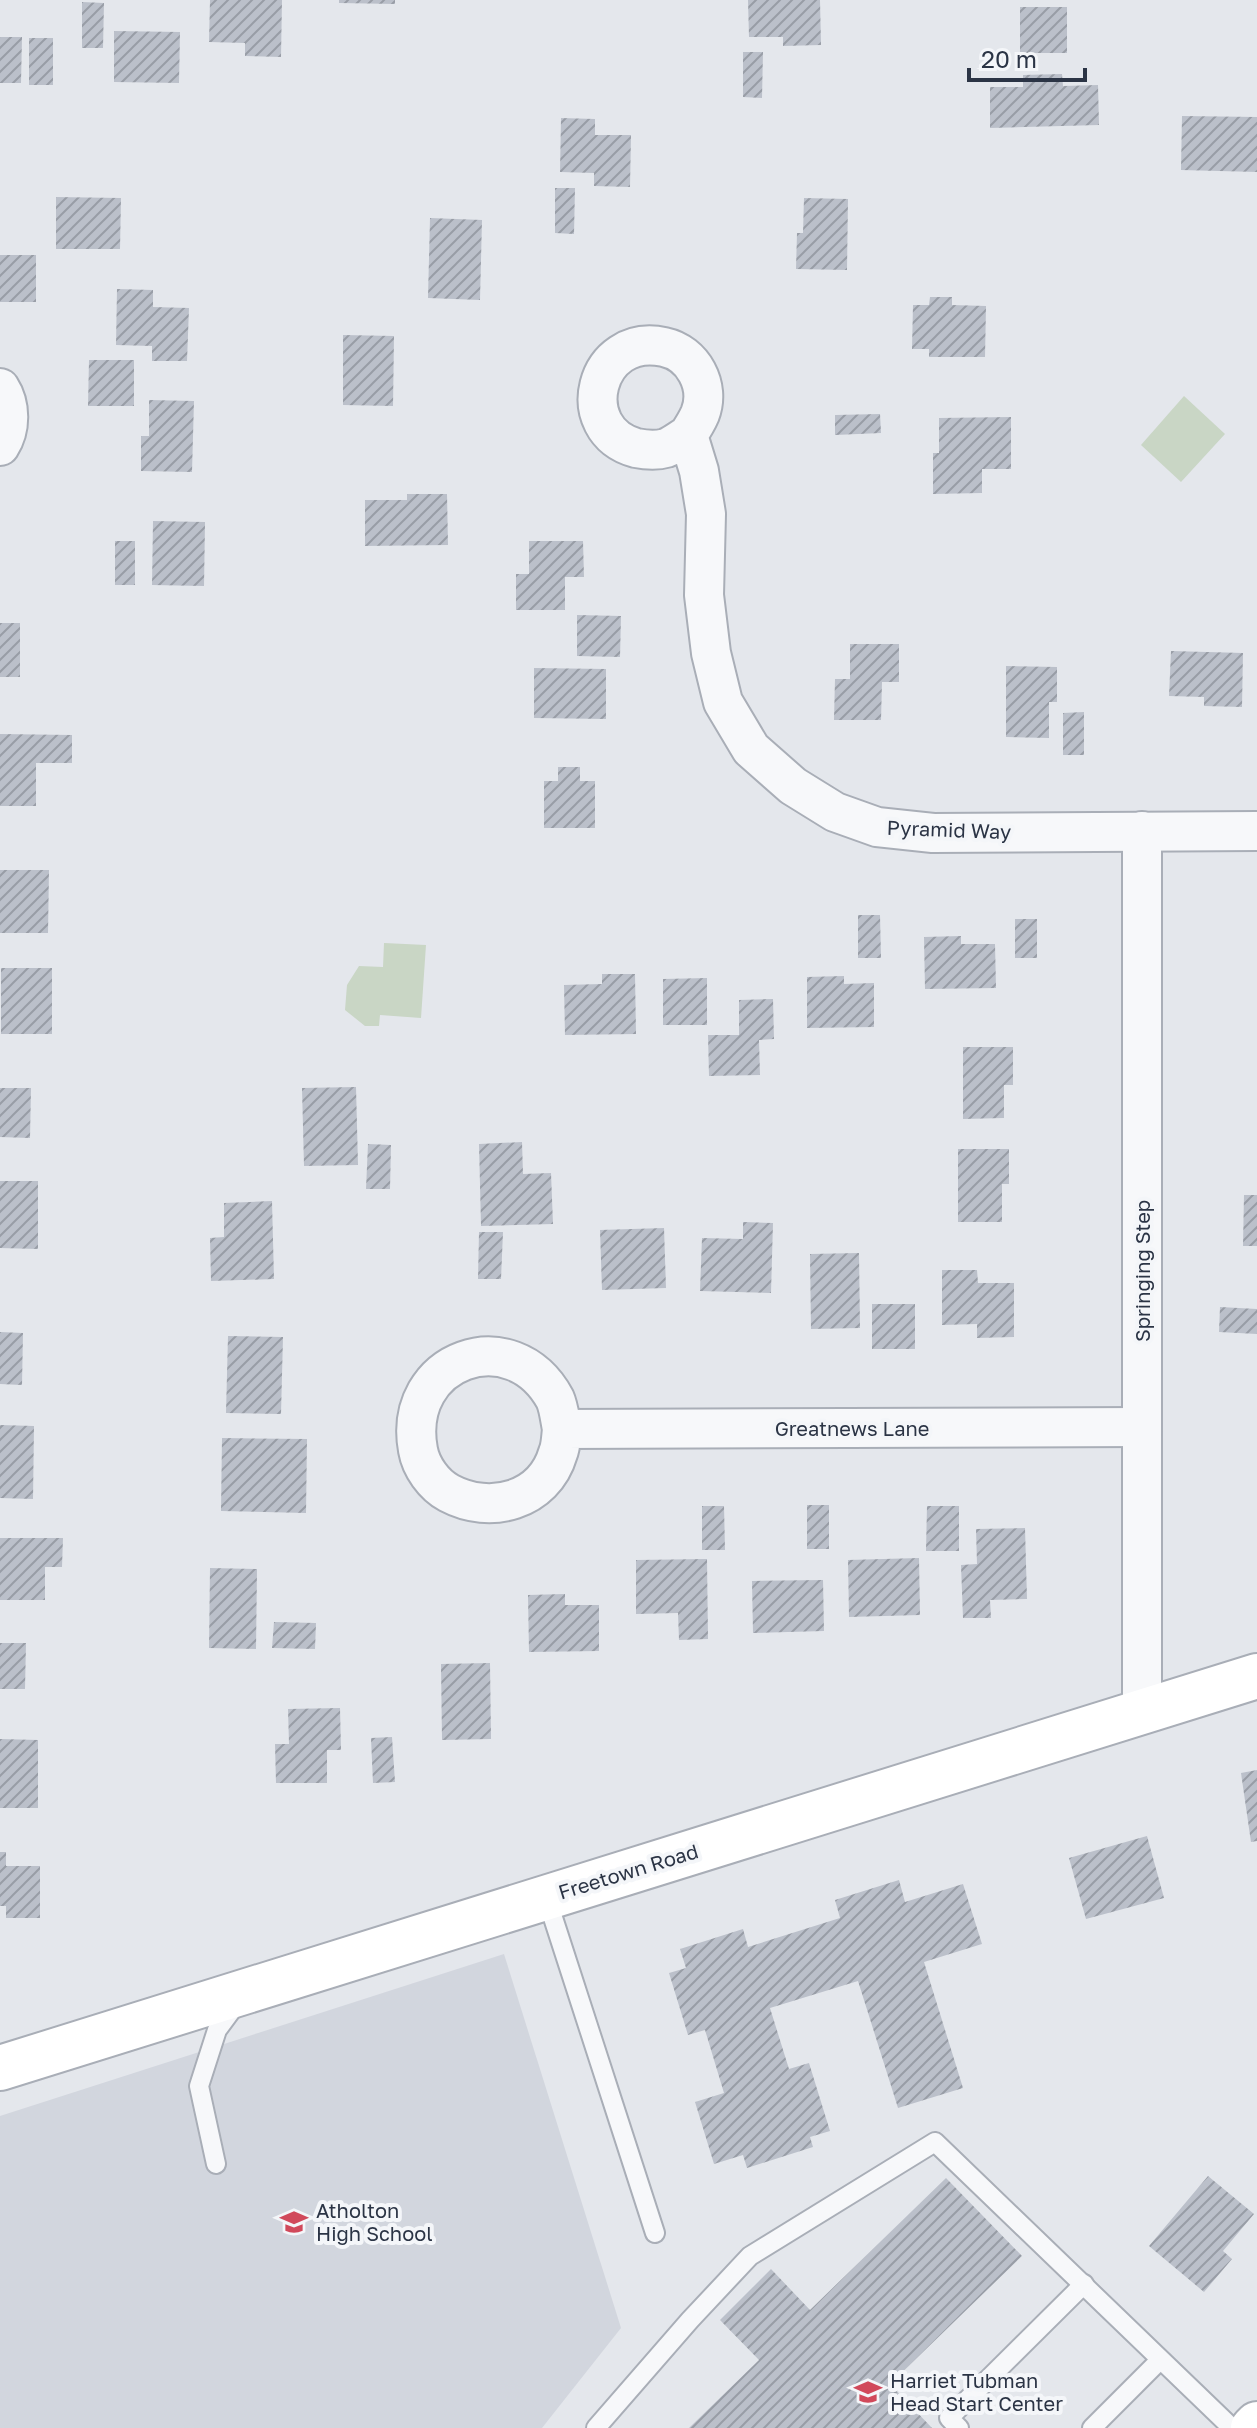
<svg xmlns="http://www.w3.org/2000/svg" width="1257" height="2428" viewBox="0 0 1257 2428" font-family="'Golos Text',sans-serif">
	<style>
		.built { fill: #d2d6de }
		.park { fill: #c9d6c5 }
		.building { fill: url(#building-hatch) }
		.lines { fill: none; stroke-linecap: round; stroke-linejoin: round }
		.lane-casing { stroke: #a9aeb7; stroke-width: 22 }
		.street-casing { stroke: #a9aeb7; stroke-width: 42 }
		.secondary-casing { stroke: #a9aeb7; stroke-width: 48 }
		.lane { stroke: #f7f8fa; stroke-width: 18 }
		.street { stroke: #f7f8fa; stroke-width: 38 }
		.secondary { stroke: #fff; stroke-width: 44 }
		.labels { text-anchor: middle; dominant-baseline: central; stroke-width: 8; stroke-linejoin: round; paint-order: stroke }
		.street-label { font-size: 20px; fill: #2b3445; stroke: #f4f6f9 }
		.poi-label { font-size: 20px; fill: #2b3445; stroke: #f4f6f9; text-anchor: start }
	</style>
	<defs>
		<pattern id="building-hatch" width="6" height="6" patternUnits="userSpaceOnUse" patternTransform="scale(2)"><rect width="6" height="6" fill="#bbc0ca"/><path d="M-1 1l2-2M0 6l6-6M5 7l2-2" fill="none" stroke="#989da6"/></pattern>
	</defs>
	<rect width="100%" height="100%" fill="#e4e7ec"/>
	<path class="built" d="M 504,1954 L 621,2328 L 542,2428 L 0,2428 L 0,2116 Z"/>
	<g class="park">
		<path d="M 1184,396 L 1225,434 L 1181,482 L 1141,445 Z"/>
		<path d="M 384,943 L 426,945 L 421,1018 L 380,1015 L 379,1026 L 365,1026 L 345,1010 L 347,985 L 359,966 L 383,967 Z"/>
	</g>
	<g class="building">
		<path d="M 210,0 L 282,0 L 281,57 L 245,56 L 245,43 L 209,42 Z"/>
		<path d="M 339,0 L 395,0 L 395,4 L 339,3 Z"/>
		<path d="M 748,0 L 820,0 L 821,45 L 783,46 L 783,37 L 749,37 Z"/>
		<path d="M 82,2 L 104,3 L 103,48 L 82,48 Z"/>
		<rect x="1020" y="7" width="47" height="46"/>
		<path d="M 114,31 L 180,32 L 179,83 L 114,82 Z"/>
		<path d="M 0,37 L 22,37 L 21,83 L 0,83 Z"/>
		<rect x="29" y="38" width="24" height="47"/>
		<path d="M 743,52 L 763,52 L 762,98 L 743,97 Z"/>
		<path d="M 1062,74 L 1063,86 L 1098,85 L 1099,125 L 990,128 L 990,87 L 1023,87 L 1023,75 Z"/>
		<path d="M 1182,116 L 1257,117 L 1257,172 L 1181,170 Z"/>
		<path d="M 561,118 L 595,119 L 595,135 L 631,135 L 630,187 L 594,186 L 594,173 L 560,172 Z"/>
		<path d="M 555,188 L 575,188 L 574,234 L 555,233 Z"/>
		<path d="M 56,197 L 121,198 L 120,249 L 56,249 Z"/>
		<path d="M 804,198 L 848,199 L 847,270 L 796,269 L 797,233 L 803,233 Z"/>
		<path d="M 430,218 L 482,220 L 480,300 L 428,298 Z"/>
		<rect x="0" y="255" width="36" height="47"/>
		<path d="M 117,289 L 153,290 L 153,307 L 189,308 L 187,361 L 152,361 L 152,346 L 116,345 Z"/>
		<path d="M 930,297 L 952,297 L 952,305 L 986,306 L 985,357 L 929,357 L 929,349 L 912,349 L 913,305 L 929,305 Z"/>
		<path d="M 343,335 L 394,336 L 393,406 L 343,405 Z"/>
		<path d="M 89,360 L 134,360 L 134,406 L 88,406 Z"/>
		<path d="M 149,400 L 194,401 L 192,472 L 141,471 L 141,436 L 149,436 Z"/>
		<path d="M 880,414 L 881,433 L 835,435 L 835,415 Z"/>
		<path d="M 1011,417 L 1011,469 L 982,469 L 982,493 L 933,494 L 933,453 L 939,453 L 939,418 Z"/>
		<path d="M 407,494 L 447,494 L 448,545 L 365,546 L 365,500 L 407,500 Z"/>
		<path d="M 153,521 L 205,522 L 204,586 L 152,585 Z"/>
		<rect x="115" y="541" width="20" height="44"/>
		<path d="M 529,541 L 583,541 L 584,577 L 565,577 L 565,610 L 516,610 L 516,574 L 529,574 Z"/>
		<path d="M 577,615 L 621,616 L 620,657 L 577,656 Z"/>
		<rect x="0" y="623" width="20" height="54"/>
		<path d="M 850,644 L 899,644 L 899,682 L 882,682 L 881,720 L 834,720 L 835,679 L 850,679 Z"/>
		<path d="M 1171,651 L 1243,653 L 1242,707 L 1204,706 L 1204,697 L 1169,696 Z"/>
		<path d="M 1006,666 L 1057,667 L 1057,702 L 1049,702 L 1049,738 L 1006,737 Z"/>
		<path d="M 534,668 L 606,669 L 606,719 L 534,718 Z"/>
		<path d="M 1084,712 L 1084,755 L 1063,755 L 1063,713 Z"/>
		<path d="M 0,734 L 72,735 L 72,763 L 36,763 L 36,806 L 0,806 Z"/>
		<path d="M 558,767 L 580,767 L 580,781 L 595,781 L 595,828 L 544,828 L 544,781 L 558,781 Z"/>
		<path d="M 0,870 L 49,870 L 48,933 L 0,933 Z"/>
		<path d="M 858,915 L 880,915 L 881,958 L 858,958 Z"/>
		<rect x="1015" y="919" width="22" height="39"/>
		<path d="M 961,936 L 961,944 L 995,944 L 996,988 L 925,989 L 924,937 Z"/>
		<rect x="1" y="968" width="51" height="66"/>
		<path d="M 602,974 L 635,974 L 636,1034 L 565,1035 L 564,985 L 602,984 Z"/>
		<path d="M 844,976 L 844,984 L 874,983 L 874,1027 L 807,1028 L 807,977 Z"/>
		<path d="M 707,978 L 707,1025 L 663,1025 L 663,979 Z"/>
		<path d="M 773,999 L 774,1039 L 759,1040 L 760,1075 L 709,1076 L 708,1035 L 739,1035 L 739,1000 Z"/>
		<path d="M 963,1047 L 1013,1047 L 1013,1085 L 1004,1085 L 1004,1118 L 963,1119 Z"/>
		<path d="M 356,1087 L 358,1165 L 304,1166 L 302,1088 Z"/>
		<path d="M 0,1088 L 31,1088 L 30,1138 L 0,1137 Z"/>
		<path d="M 522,1142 L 523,1174 L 551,1173 L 553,1224 L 481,1226 L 479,1144 Z"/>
		<path d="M 368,1144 L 391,1145 L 390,1189 L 366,1189 Z"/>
		<path d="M 958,1149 L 1009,1149 L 1009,1184 L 1002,1184 L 1002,1222 L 958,1222 Z"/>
		<path d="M 0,1181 L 38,1181 L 38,1249 L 0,1248 Z"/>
		<path d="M 1244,1195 L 1257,1195 L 1257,1246 L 1243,1246 Z"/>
		<path d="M 272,1201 L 274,1279 L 211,1281 L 210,1238 L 224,1237 L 224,1203 Z"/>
		<path d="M 743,1222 L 773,1223 L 771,1293 L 700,1291 L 702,1238 L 743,1239 Z"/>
		<path d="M 664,1228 L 666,1288 L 602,1290 L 600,1230 Z"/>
		<path d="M 479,1232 L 503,1232 L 501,1279 L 478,1279 Z"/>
		<path d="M 859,1253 L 860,1328 L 811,1329 L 810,1254 Z"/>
		<path d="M 942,1270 L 977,1270 L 978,1283 L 1014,1283 L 1014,1337 L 977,1338 L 977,1324 L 942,1325 Z"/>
		<rect x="872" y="1304" width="43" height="45"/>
		<path d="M 1220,1307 L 1257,1309 L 1257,1334 L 1219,1332 Z"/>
		<path d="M 0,1332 L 23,1333 L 22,1385 L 0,1384 Z"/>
		<path d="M 228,1336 L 283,1337 L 281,1414 L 226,1413 Z"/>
		<path d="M 0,1425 L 34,1426 L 33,1499 L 0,1498 Z"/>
		<path d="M 222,1438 L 307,1439 L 306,1513 L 221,1511 Z"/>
		<rect x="807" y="1505" width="22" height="44"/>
		<path d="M 702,1506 L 724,1506 L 725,1550 L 702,1550 Z"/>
		<path d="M 927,1506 L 959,1506 L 959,1551 L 926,1551 Z"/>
		<path d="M 1025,1528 L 1027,1599 L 990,1600 L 991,1618 L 963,1618 L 961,1565 L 977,1564 L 976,1529 Z"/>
		<path d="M 0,1538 L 63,1538 L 62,1567 L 45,1567 L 45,1600 L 0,1600 Z"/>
		<path d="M 919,1558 L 920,1615 L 849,1617 L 848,1560 Z"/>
		<path d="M 707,1559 L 708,1639 L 679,1640 L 678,1613 L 636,1614 L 636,1560 Z"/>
		<path d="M 210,1568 L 257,1569 L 256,1649 L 209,1648 Z"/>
		<path d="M 823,1580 L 824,1631 L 753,1633 L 752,1581 Z"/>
		<path d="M 565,1594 L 565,1605 L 599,1605 L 599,1651 L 529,1652 L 528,1595 Z"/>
		<path d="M 274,1622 L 316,1623 L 315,1649 L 272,1648 Z"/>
		<path d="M 0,1643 L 26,1643 L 25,1689 L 0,1689 Z"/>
		<path d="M 490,1663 L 491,1739 L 442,1740 L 441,1664 Z"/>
		<path d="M 340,1708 L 341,1750 L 327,1750 L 327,1783 L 276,1783 L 275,1744 L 289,1744 L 288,1709 Z"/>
		<path d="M 392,1737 L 395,1782 L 373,1783 L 371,1738 Z"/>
		<path d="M 0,1739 L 38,1740 L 38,1808 L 0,1808 Z"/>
		<path d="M 1257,1770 L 1257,1841 L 1251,1842 L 1241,1773 Z"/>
		<path d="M 1147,1836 L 1164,1898 L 1086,1919 L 1069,1858 Z"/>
		<path d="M 0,1852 L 6,1852 L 6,1866 L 40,1866 L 40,1918 L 6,1918 L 6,1906 L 0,1906 Z"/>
		<path d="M 899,1880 L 905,1902 L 963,1884 L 982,1944 L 924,1962 L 963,2088 L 898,2108 L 858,1981 L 770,2008 L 789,2069 L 809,2063 L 830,2131 L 810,2137 L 813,2147 L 747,2168 L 743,2155 L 714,2164 L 695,2102 L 724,2093 L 705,2030 L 688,2035 L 669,1973 L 686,1968 L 680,1949 L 743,1929 L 748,1947 L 840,1918 L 835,1900 Z"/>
		<path d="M 1208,2176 L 1254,2214 L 1223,2251 L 1232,2259 L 1204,2292 L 1149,2246 Z"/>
		<path d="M 946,2178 L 1022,2256 L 890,2384 L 932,2428 L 689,2428 L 759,2360 L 720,2320 L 771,2269 L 810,2310 Z"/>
	</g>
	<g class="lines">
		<g class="lane-casing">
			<g id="lane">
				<path d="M 546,1896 L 655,2233"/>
				<path d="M 216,2164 L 199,2086 L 217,2030 L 237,2003"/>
				<path d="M 596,2428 L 690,2320 L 750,2256 L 935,2142 L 1232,2428"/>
				<path d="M 959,2428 L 949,2418 L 1084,2284"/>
				<path d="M 1092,2428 L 1160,2360"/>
			</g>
		</g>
		<g class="street-casing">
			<g id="street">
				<path d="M 0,388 C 11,405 11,429 0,446"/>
				<path d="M 688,435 C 681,439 674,445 666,448 C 656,451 646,450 636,448 C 571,430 594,332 664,347 C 693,353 711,386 700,414 C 697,421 692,429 688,435 L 699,471 L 706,514 L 704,595 L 711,653 L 723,702 L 751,749 L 793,786 L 835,812 L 877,827 L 933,833 L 1257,831"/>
				<path d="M 1142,831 L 1142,1710"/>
				<path d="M 562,1429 C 561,1437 561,1446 558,1453 C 544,1501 490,1515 449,1493 C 434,1485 421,1467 418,1450 C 401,1359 512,1320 555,1399 C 559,1408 560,1420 562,1429 L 1142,1427"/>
			</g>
		</g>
		<g class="secondary-casing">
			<g id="secondary">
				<path d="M 0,2068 L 1257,1676"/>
				<path d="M 1253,2428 L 1257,2424"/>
			</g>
		</g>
		<use href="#lane" class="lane"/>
		<use href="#street" class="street"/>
		<use href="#secondary" class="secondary"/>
	</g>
	<defs>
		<g id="school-bare" transform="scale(2.16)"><path d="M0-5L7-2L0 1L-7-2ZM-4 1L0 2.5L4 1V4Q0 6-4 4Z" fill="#d1495b" stroke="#f4f6f9" stroke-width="2.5" paint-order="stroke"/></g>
	</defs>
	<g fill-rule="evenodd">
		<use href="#school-bare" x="294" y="2222"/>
		<use href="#school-bare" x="868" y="2392"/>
	</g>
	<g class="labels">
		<g class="street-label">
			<text transform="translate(949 829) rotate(2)">Pyramid Way</text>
			<text transform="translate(1142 1271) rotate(-90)">Springing Step</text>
			<text x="852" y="1428">Greatnews Lane</text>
			<text transform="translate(628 1871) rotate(-17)">Freetown Road</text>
		</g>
		<g class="poi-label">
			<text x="316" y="2210">Atholton<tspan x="316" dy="23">High School</tspan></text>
			<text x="890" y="2380">Harriet Tubman<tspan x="890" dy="23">Head Start Center</tspan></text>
		</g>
	</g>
	<path d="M969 68v12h116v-12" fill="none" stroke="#2b3445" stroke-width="4"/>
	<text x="981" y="68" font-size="24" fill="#2b3445" stroke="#f4f6f9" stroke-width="6" paint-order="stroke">20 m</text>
</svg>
